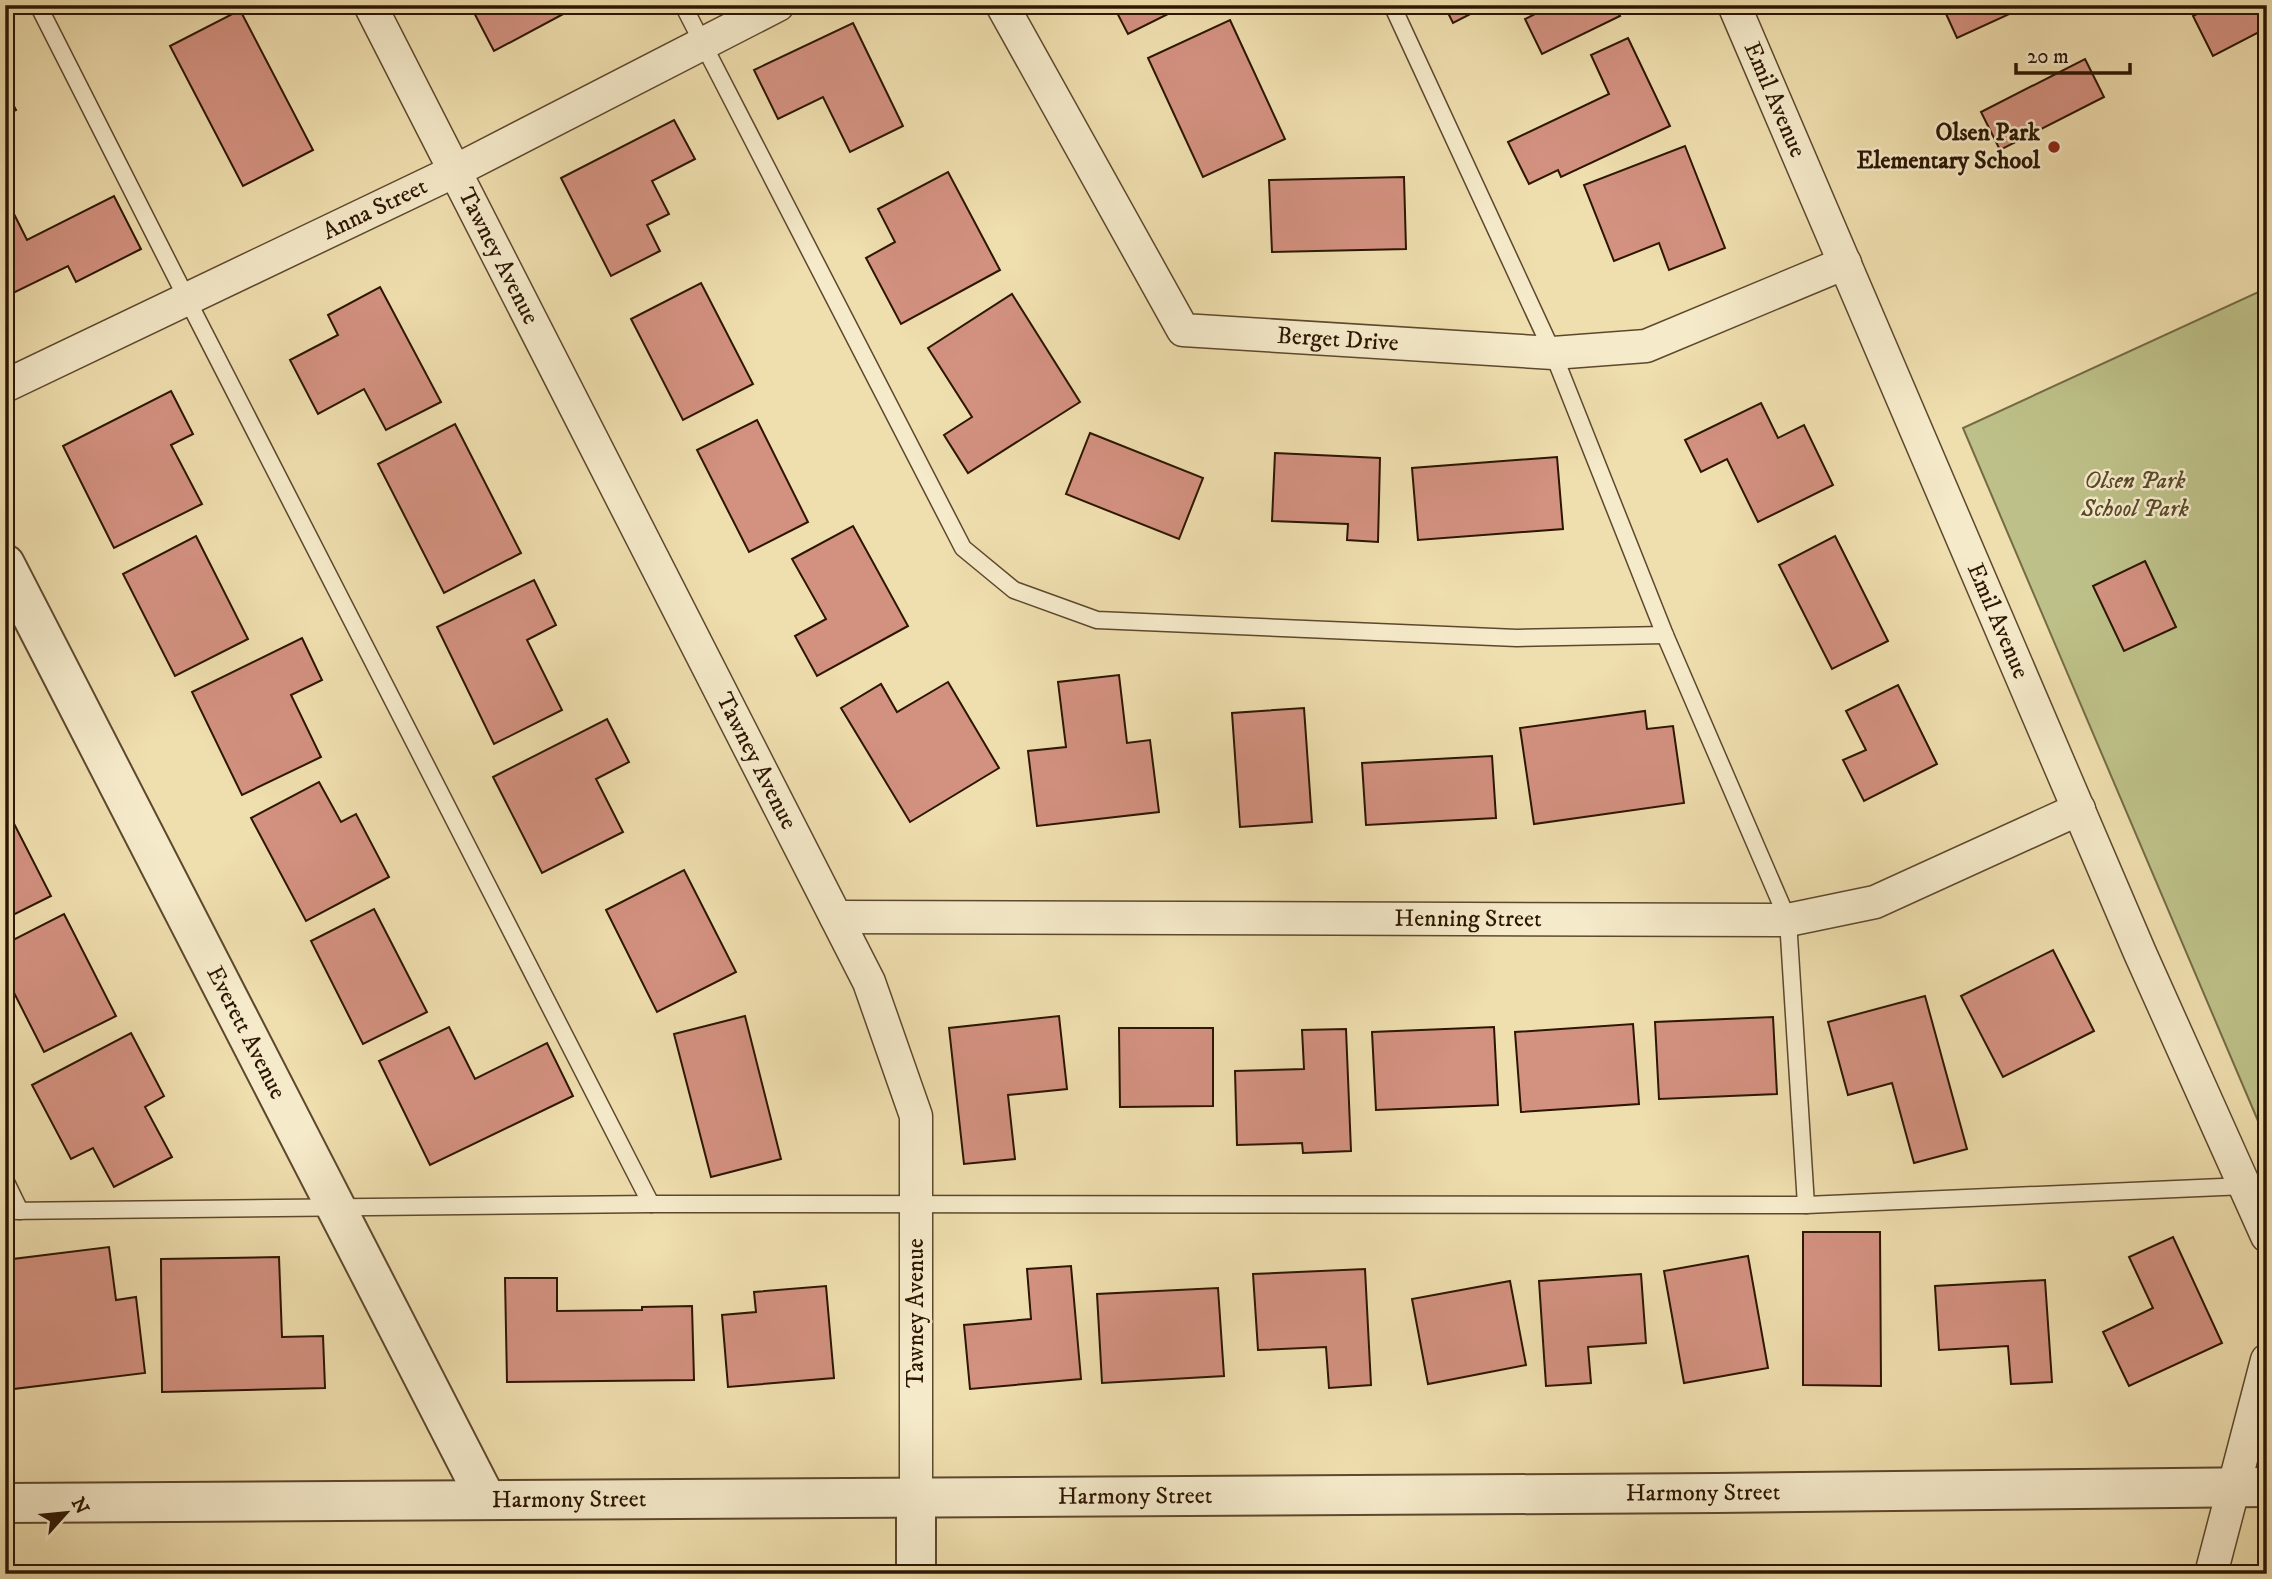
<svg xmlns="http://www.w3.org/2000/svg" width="2272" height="1579" viewBox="0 0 2272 1579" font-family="'IM FELL DW Pica',serif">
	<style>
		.green { fill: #bdc088; stroke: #746b45; stroke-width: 2 }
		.building { fill: #d39180; stroke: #2c1602; stroke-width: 2 }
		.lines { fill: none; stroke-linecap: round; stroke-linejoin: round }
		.service-casing { stroke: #5d482d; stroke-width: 19 }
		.minor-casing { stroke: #5d482d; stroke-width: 35 }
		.tertiary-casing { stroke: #5d482d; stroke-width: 42 }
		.service { stroke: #f5eaca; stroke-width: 16 }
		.minor { stroke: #f5eaca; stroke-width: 32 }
		.tertiary { stroke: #f5eaca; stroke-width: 38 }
		.poi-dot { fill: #8f2418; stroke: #f5eaca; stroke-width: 2.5 }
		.labels { text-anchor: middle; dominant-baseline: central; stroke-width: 5; stroke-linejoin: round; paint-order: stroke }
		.street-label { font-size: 24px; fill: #2c1602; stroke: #f5eaca }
		.poi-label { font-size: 24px; font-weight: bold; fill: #2c1602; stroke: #f5eaca; text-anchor: end }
		.park-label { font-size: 24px; font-style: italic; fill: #58492a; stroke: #f5eaca }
	</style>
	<rect width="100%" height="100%" fill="#efdeae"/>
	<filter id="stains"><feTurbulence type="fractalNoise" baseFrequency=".00286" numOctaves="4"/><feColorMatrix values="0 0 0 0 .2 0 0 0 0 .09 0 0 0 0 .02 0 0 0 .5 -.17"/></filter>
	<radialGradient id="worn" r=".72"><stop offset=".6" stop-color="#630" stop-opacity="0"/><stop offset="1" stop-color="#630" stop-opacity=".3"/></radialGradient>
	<path class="green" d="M 2267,288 L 2267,1142 L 1963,428 Z"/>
	<g class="building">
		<path d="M 151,5 L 173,5 L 155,14 Z"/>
		<path d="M 470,5 L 580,5 L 494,51 Z"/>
		<path d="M 1113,5 L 1186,5 L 1128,34 Z"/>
		<path d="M 1444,5 L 1488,5 L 1453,23 Z"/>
		<path d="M 1541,5 L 1615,5 L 1620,16 L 1542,54 L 1525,19 L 1543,10 Z"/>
		<path d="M 1942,5 L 2014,5 L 2016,11 L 1957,38 Z"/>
		<path d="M 2214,5 L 2267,5 L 2267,28 L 2213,56 L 2193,16 Z"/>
		<path d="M 240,10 L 313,150 L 243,186 L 170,46 Z"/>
		<path d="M 1230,20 L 1285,139 L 1203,177 L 1148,58 Z"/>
		<path d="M 853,23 L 903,126 L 850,152 L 823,97 L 778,119 L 754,70 Z"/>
		<path d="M 1628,38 L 1670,126 L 1561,177 L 1558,170 L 1529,184 L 1508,142 L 1609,94 L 1591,55 Z"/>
		<path d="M 2085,59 L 2104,97 L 2000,150 L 1981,112 Z"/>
		<path d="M 5,89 L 16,110 L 5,115 Z"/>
		<path d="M 674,120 L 695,159 L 652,181 L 669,214 L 647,225 L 660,251 L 611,276 L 561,178 Z"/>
		<path d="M 1685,146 L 1725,248 L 1669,270 L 1659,243 L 1614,261 L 1584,185 Z"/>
		<path d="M 948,172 L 1000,270 L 901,324 L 866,258 L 895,242 L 878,209 Z"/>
		<path d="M 1404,177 L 1406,249 L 1272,252 L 1269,180 Z"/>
		<path d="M 5,196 L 27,240 L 114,196 L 141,249 L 76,282 L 68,266 L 5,297 Z"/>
		<path d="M 701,283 L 753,384 L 683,420 L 631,319 Z"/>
		<path d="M 380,287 L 441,402 L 386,430 L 364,389 L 318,414 L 290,360 L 338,335 L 328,315 Z"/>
		<path d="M 1012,294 L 1080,402 L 968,473 L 944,435 L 972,417 L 928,348 Z"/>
		<path d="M 171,391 L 193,434 L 171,445 L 202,504 L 114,548 L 63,446 Z"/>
		<path d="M 1761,403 L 1778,438 L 1804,425 L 1833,485 L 1758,522 L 1727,459 L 1701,472 L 1685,440 Z"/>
		<path d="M 757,420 L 808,522 L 749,552 L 697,450 Z"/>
		<path d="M 455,424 L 521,553 L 444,593 L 378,464 Z"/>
		<path d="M 1090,433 L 1203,478 L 1179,539 L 1066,494 Z"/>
		<path d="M 1275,453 L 1380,458 L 1378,542 L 1347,540 L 1348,524 L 1272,521 Z"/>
		<path d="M 1557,457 L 1563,529 L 1418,540 L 1412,468 Z"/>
		<path d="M 853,526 L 908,626 L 817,676 L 795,636 L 826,619 L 792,559 Z"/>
		<path d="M 196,536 L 248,639 L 175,676 L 123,574 Z"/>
		<path d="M 1835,536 L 1888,641 L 1832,669 L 1779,565 Z"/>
		<path d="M 2145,561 L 2176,627 L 2124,651 L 2093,586 Z"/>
		<path d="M 534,580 L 556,625 L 527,640 L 562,710 L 494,744 L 437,627 Z"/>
		<path d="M 302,638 L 322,680 L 291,695 L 321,757 L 242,795 L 192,692 Z"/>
		<path d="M 1119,675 L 1127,743 L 1150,740 L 1159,812 L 1037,826 L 1028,751 L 1066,747 L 1058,682 Z"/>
		<path d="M 948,682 L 999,768 L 910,822 L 841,708 L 881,684 L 897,712 Z"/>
		<path d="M 1898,685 L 1937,764 L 1864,801 L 1843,760 L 1866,750 L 1846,711 Z"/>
		<path d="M 1304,708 L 1312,822 L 1240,827 L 1232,713 Z"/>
		<path d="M 1645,711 L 1647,729 L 1673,726 L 1684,803 L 1534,824 L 1520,728 Z"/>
		<path d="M 607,719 L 629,762 L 596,779 L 623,832 L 542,873 L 493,777 Z"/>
		<path d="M 1492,756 L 1496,818 L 1366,825 L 1362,763 Z"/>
		<path d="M 319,782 L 341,822 L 356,814 L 389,877 L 306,921 L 251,818 Z"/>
		<path d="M 5,806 L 51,896 L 5,919 Z"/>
		<path d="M 684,870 L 736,972 L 657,1012 L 606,910 Z"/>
		<path d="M 374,909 L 427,1012 L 363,1044 L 311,941 Z"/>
		<path d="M 64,914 L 116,1016 L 44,1052 L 5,975 L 5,944 Z"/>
		<path d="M 2053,950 L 2094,1031 L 2003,1077 L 1961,996 Z"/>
		<path d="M 1925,996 L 1967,1149 L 1914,1163 L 1892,1083 L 1848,1095 L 1828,1022 Z"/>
		<path d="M 745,1016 L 781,1159 L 711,1177 L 674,1034 Z"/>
		<path d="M 1059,1016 L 1067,1089 L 1008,1095 L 1015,1159 L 964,1164 L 949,1028 Z"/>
		<path d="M 1773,1017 L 1777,1094 L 1659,1099 L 1655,1022 Z"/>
		<path d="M 1633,1024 L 1639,1104 L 1521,1112 L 1515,1032 Z"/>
		<path d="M 449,1027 L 475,1079 L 547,1043 L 573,1096 L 430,1165 L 379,1061 Z"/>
		<path d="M 1494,1027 L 1498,1105 L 1376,1110 L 1372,1032 Z"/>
		<path d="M 1119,1028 L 1213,1028 L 1213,1106 L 1120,1107 Z"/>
		<path d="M 1346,1029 L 1351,1151 L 1303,1153 L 1302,1143 L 1237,1145 L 1235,1071 L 1304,1069 L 1302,1030 Z"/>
		<path d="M 131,1033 L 164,1096 L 145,1107 L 172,1157 L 114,1187 L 93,1148 L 71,1159 L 32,1085 Z"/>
		<path d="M 1803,1232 L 1880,1232 L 1881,1386 L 1803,1385 Z"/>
		<path d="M 2173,1237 L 2222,1343 L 2129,1386 L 2103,1332 L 2153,1308 L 2129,1257 Z"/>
		<path d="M 109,1247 L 116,1300 L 136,1297 L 145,1373 L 5,1390 L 5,1260 Z"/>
		<path d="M 1748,1256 L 1768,1368 L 1684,1383 L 1664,1271 Z"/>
		<path d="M 279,1257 L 282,1337 L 323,1336 L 325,1388 L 162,1392 L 161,1259 Z"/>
		<path d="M 1071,1266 L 1081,1379 L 970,1389 L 964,1325 L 1031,1319 L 1027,1269 Z"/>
		<path d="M 1365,1269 L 1371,1385 L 1329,1388 L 1326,1347 L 1258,1350 L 1253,1274 Z"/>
		<path d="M 1641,1274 L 1646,1343 L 1588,1347 L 1591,1383 L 1546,1386 L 1539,1281 Z"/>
		<path d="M 505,1278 L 557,1278 L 557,1311 L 642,1310 L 642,1307 L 692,1306 L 694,1380 L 507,1382 Z"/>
		<path d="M 2045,1280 L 2052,1382 L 2011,1384 L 2008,1346 L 1939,1350 L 1935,1286 Z"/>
		<path d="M 1510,1281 L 1526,1365 L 1428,1384 L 1412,1299 Z"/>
		<path d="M 826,1286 L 834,1378 L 728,1387 L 722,1315 L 756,1312 L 754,1292 Z"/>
		<path d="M 1218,1288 L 1224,1376 L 1102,1383 L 1097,1294 Z"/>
	</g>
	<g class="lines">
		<g class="service-casing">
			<g id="service">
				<path d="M 38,5 L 187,299 L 651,1204"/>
				<path d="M 683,5 L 963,548 L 1014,590 L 1097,620 L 1517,638 L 1665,635"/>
				<path d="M 1392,5 L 1553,353 L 1665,635 L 1788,920 L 1806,1205"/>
				<path d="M 5,1180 L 20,1211"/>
				<path d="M 5,1211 L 651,1204 L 1806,1205 L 2245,1186"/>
			</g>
		</g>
		<g class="minor-casing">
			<g id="minor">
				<path id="s1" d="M 370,5 L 869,982 L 916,1116 L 916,1498"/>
				<path id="s2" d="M 1002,5 L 1183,330 L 1553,353 L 1646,346 L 1845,263"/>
				<path id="s3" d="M 1734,5 L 2140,953 L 2267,1236"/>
				<path id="s4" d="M 5,386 L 455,171 L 778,5"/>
				<path id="s5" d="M 836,917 L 1788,920 L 1875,902 L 2079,809"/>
				<path d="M 2211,1574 L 2267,1360"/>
			</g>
		</g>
		<g class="tertiary-casing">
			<g id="tertiary">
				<path id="s6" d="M 5,564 L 486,1499"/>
				<path d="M 916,1498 L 916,1574"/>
				<path id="s7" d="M 5,1503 L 1717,1493 L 2267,1487"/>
			</g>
		</g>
		<use href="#service" class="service"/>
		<use href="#minor" class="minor"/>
		<use href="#tertiary" class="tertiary"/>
	</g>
	<circle class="poi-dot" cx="2054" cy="147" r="7"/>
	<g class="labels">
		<g class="street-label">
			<text stroke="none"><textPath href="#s3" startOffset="103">Emil Avenue</textPath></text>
			<text stroke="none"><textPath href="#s4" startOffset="410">Anna Street</textPath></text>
			<text stroke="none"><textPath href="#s1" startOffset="282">Tawney Avenue</textPath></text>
			<text stroke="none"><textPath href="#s2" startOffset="527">Berget Drive</textPath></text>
			<text stroke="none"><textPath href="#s3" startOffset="670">Emil Avenue</textPath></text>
			<text stroke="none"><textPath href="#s1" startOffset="849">Tawney Avenue</textPath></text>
			<text stroke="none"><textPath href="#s5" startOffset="632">Henning Street</textPath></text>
			<text stroke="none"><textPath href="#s6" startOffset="527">Everett Avenue</textPath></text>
			<text transform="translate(916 1313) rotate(-90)">Tawney Avenue</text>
			<text stroke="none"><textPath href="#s7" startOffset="1698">Harmony Street</textPath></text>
			<text stroke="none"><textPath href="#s7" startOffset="1130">Harmony Street</textPath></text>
			<text stroke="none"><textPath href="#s7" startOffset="564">Harmony Street</textPath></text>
		</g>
		<g class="poi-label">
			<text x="2040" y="133">Olsen Park<tspan x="2040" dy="28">Elementary School</tspan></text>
		</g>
		<g class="park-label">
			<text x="2135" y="481">Olsen Park<tspan x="2135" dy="28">School Park</tspan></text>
		</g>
	</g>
	<rect width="2272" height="1579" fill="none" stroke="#efdeae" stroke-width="28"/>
	<rect x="7" y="7" width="2258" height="1565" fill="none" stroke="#2c1602" stroke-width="3.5"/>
	<rect x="14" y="14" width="2244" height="1551" fill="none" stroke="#2c1602" stroke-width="2"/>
	<g transform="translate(66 1513) rotate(63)" stroke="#f5eaca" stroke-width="5" paint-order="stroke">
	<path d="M0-5L12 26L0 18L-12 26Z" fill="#2c1602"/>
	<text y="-10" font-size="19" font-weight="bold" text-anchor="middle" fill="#2c1602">N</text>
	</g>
	<path d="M2016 63v10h114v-10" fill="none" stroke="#2c1602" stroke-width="3.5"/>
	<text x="2027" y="63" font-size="21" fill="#2c1602" stroke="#f5eaca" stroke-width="5" paint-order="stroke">20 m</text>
	<rect width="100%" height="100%" filter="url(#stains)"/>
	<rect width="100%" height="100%" fill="url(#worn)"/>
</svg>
